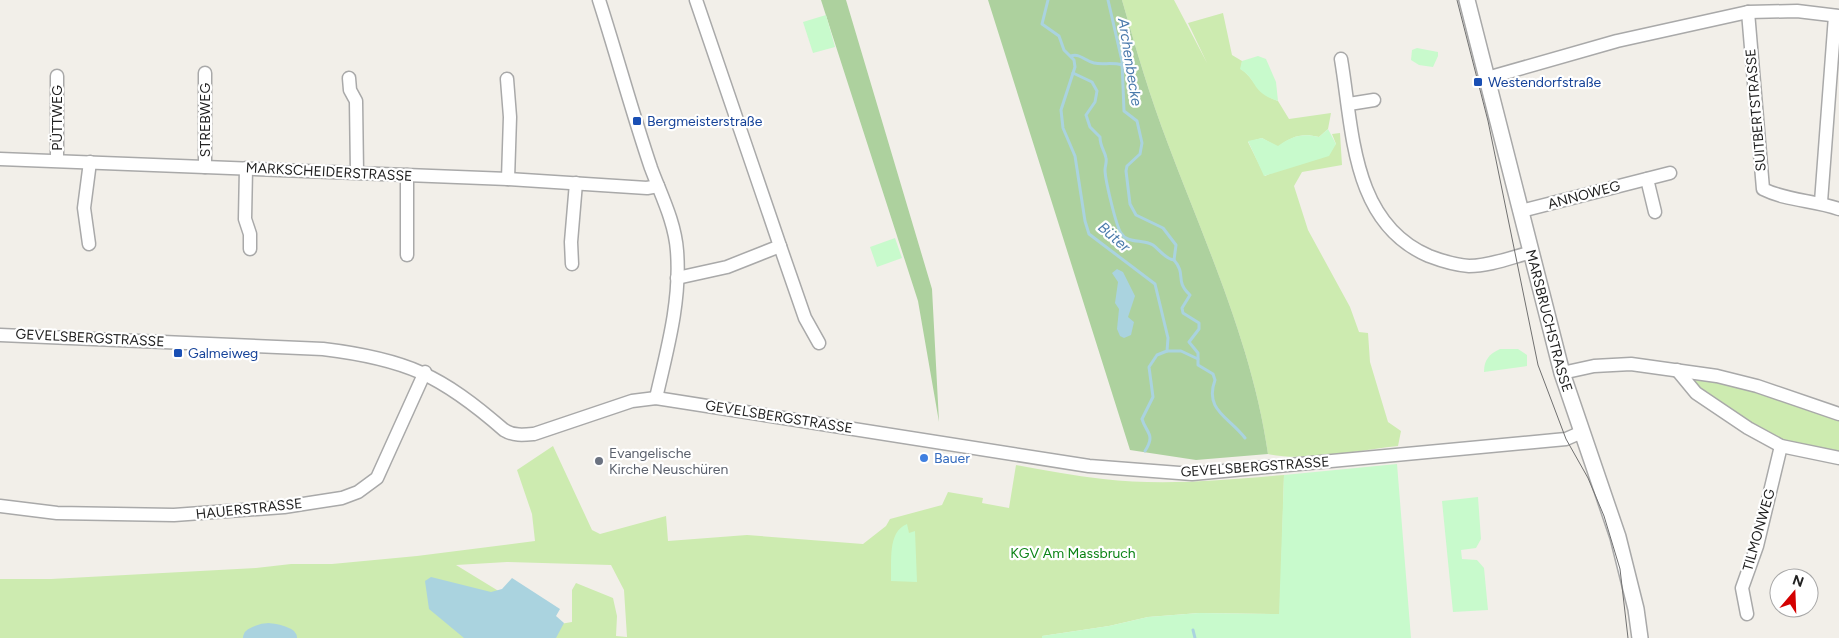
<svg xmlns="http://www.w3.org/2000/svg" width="1839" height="638" viewBox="0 0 1839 638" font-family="Figtree,sans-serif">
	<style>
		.grass { fill: #cdebb0; fill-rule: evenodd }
		.forest { fill: #add19e }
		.park { fill: #c8facc }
		.water { fill: #aad3df }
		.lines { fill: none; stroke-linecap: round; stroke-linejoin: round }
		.stream { stroke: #aad3df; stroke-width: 3 }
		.river { stroke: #aad3df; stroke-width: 20 }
		.minor-casing { stroke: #a9a9a9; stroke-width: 15 }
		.tertiary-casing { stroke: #a9a9a9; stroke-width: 18 }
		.minor { stroke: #fff; stroke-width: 12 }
		.tertiary { stroke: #fff; stroke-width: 15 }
		.tram { stroke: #707070; stroke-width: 1 }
		.transit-dot { fill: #1a4fb4; stroke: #fff; stroke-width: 2 }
		.shop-dot { fill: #3f7fe0; stroke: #fff; stroke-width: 2 }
		.worship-dot { fill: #6b7280; stroke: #fff; stroke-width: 2 }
		.labels { text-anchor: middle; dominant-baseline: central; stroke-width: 4.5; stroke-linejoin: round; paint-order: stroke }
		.transit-label { font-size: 14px; fill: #164399; stroke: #fff; text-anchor: start }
		.street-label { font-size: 14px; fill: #222; stroke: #fff }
		.worship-label { font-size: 14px; fill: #5b616d; stroke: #fff; text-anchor: start }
		.shop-label { font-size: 14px; fill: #366cbe; stroke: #fff; text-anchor: start }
		.park-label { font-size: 14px; fill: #0c8416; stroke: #fff }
		.water-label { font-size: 15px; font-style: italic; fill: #4a7aab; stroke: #fff }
	</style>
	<rect width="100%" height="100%" fill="#f2efe9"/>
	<g class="grass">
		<path d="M 1122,0 L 1174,0 L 1207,63 L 1188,23 L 1223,13 L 1232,55 L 1242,61 L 1241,69 C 1255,79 1257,94 1278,101 L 1289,119 L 1331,113 L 1328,129 L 1319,137 C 1302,133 1292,136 1278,147 L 1262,138 L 1248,142 L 1265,176 L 1336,144 L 1332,134 L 1340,133 L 1342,165 L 1302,172 L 1294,186 L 1308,230 L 1350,307 L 1359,332 L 1368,333 L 1370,362 L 1388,422 L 1401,431 L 1398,446 C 1359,450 1306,462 1268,454 C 1253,347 1206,245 1168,144 C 1150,97 1136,49 1122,0 Z"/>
		<path d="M 1694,377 L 1745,388 L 1839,420 L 1839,455 C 1820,450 1797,448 1779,440 C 1756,430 1704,399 1692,379 Z"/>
		<path d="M 553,446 L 592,530 L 600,534 L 666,516 L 668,541 L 747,535 L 863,544 L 886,526 L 890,519 L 942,505 L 948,492 L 983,498 L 982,503 L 1009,508 L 1016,465 C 1045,470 1074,476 1103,479 C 1163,486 1224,480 1284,475 L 1280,614 L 1199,613 L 1148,617 L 1109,626 L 1042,636 L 1042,638 L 0,638 L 0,579 L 51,579 L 256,568 L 291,564 L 332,564 L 417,556 L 535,541 L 532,514 L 517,470 ZM 507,562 L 611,565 L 624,590 L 627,637 L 616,636 L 617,616 L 613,598 L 576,583 L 572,590 L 572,622 L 554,625 L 456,565 Z"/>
	</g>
	<g class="forest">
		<path d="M 821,0 L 846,0 L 932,289 L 939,422 L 918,301 Z"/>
		<path d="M 988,0 L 1122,0 C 1136,49 1150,97 1168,144 C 1206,245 1253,347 1268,454 L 1196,460 L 1130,450 Z"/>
	</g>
	<g class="park">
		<path d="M 826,15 L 835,47 L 813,53 L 803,22 Z"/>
		<path d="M 1417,48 L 1438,52 L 1438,56 L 1433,67 L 1419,65 L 1411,60 L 1412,50 Z"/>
		<path d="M 1258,56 L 1266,59 L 1276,82 L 1278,101 C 1250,92 1259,81 1240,69 L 1242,61 Z"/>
		<path d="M 1328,129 L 1336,144 L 1329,156 L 1264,176 L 1248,141 L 1262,138 L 1278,146 C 1292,136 1302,133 1319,137 Z"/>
		<path d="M 895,238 L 902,258 L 877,267 L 870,247 Z"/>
		<path d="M 1500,349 L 1518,349 L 1527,355 L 1527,366 L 1484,372 C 1484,360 1489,354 1500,349 Z"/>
		<path d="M 1397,464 L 1411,638 L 1042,638 L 1042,636 L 1109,626 L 1148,617 L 1199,613 L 1279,614 L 1284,475 Z"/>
		<path d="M 1478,497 L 1481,539 L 1476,548 L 1461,550 L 1462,559 L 1477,560 L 1484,568 L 1488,610 L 1453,612 L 1442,501 Z"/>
		<path d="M 907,524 L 909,533 L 915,531 L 917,582 L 891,581 C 892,562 887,532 907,524 Z"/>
	</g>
	<g class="water">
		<path d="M 1117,269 L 1123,272 L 1135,296 L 1128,317 L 1134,322 L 1131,335 L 1124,338 L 1120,336 L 1117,329 L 1119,309 L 1115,303 L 1118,282 L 1112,273 Z"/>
		<path d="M 431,577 L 491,592 L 502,589 L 512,578 L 560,609 L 556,616 L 564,623 L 556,638 L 464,638 L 429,609 L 425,581 Z"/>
	</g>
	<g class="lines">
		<g class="stream">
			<path d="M 1048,0 L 1042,24 L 1059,36 L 1064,50 L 1074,60 L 1075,67 L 1061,110 L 1063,128 L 1075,156 L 1085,221 L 1089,234 L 1155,284 L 1168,338 L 1167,351 L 1157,355 L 1149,367 L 1153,397 L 1142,419 C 1146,433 1156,434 1145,451"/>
			<path d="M 1108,0 L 1122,61 L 1124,111 L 1137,121 L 1142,143 L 1140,154 L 1127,166 L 1126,171 L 1130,204 L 1136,215 L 1163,228 L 1176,245 L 1174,260 C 1187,275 1174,280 1190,295 L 1182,308 L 1183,313 L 1199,323 L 1199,329 L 1189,342 L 1198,353 L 1198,365 L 1213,374 L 1215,380 C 1204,410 1229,417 1245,438"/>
			<path d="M 1071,56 C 1080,53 1085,61 1094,63 C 1103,65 1112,62 1122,65"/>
			<path d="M 1073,73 L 1092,82 L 1097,91 L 1095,102 L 1086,115 L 1090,127 L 1100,137 C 1100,147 1105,151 1106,158 C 1107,162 1105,166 1105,170 C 1105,179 1116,226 1121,233 C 1127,244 1143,239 1153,245 C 1160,250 1165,259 1174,260"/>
			<path d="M 1167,351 L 1181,351 L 1198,359"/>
			<path d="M 1193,630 L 1195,638"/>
		</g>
		<path class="river" d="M 253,638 C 265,631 274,632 287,638"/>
		<g class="minor-casing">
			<g id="minor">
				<path d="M 599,0 C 617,56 632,112 651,168 C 661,195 675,222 677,251 C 681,301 667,350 656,398"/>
				<path d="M 1748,12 L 1763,189 C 1787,201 1814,200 1839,209"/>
				<path d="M 1341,59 C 1353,129 1351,223 1429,256 C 1442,261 1455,265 1469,266 C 1490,266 1512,257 1532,252"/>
				<path d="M 57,76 L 57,160"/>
				<path d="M 349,78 L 350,90 L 356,101 L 357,173"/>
				<path d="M 1487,78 L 1617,41 L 1748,12 L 1797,11 L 1839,16"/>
				<path d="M 507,79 L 510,117 L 508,179"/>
				<path d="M 1349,104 L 1374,100"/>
				<path d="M 0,159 L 508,179 L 647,188 L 658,186"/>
				<path d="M 205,167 L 205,73"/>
				<path d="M 246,168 L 245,219 L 250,234 L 250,249"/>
				<path d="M 407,175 L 407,255"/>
				<path d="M 1647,179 L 1655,212"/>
				<path d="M 1821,202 L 1835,16"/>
				<path d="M 1521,211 L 1670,173"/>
				<path d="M 89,244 L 84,208 L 90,162"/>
				<path d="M 780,246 L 805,318 L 819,343"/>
				<path d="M 572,264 L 571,242 L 576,183"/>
				<path d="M 677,278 L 727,267 L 780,246 L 696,0"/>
				<path d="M 0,335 L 323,349 C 406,359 441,375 504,430 C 514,436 523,435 534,434 L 632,401 L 656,398 L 1089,466 L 1192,474 L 1566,439 L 1582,432"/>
				<path d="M 1677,370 L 1696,393 L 1748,428 L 1781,446 L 1839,458"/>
				<path d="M 1562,373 L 1594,366 L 1631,364 L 1717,376 L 1757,386 L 1839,414"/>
				<path d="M 0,506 L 57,513 L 174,515 L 284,507 L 342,498 L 358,492 L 377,478 L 425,372"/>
				<path d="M 1747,614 L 1742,588 L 1757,546 L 1781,446"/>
			</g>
		</g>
		<g class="tertiary-casing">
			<g id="tertiary">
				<path id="s1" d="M 1467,0 L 1562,373 L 1618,537 L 1636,609 L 1640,638"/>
			</g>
		</g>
		<use href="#minor" class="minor"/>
		<use href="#tertiary" class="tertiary"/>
		<path class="tram" d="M 1457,0 L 1488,121 L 1538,365 L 1566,439 L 1588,478 L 1604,516 L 1620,569 L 1628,638"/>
	</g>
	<g class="transit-dot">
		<rect x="1473" y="77" width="10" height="10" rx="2.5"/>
		<rect x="632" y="116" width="10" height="10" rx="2.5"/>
		<rect x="173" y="348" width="10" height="10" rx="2.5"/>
	</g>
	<circle class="shop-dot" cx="924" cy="458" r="5"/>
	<circle class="worship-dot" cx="599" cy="461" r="5"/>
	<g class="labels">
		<g class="transit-label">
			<text x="1488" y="82">Westendorfstraße</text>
			<text x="647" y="121">Bergmeisterstraße</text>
			<text x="188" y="353">Galmeiweg</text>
		</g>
		<g class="street-label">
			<text transform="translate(1756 110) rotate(-95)">SUITBERTSTRASSE</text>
			<text transform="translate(57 118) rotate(-90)">PÜTTWEG</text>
			<text transform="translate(205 120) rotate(-90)">STREBWEG</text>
			<text transform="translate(329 172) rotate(3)">MARKSCHEIDERSTRASSE</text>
			<text transform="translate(1584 195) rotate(-15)">ANNOWEG</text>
			<text stroke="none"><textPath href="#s1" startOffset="331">MARSBRUCHSTRASSE</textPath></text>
			<text transform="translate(90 338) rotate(3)">GEVELSBERGSTRASSE</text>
			<text transform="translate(779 417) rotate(9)">GEVELSBERGSTRASSE</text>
			<text transform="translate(1255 467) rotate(-4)">GEVELSBERGSTRASSE</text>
			<text transform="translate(249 509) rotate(-6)">HAUERSTRASSE</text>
			<text transform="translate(1759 530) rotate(-74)">TILMONWEG</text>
		</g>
		<g class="worship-label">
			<text x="609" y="453">Evangelische<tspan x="609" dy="16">Kirche Neuschüren</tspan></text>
		</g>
		<g class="shop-label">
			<text x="934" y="458">Bauer</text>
		</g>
		<g class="park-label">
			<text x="1073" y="553">KGV Am Massbruch</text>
		</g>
		<g class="water-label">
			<text transform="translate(1130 62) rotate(81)">Archenbecke</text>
			<text transform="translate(1114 237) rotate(41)">Büter</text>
		</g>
	</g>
	<g transform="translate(1794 593) rotate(19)"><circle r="24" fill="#ffffff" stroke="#a7a7a7"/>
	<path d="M0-4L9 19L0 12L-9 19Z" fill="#d40000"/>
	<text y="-8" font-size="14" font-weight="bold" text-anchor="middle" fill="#222222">N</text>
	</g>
</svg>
